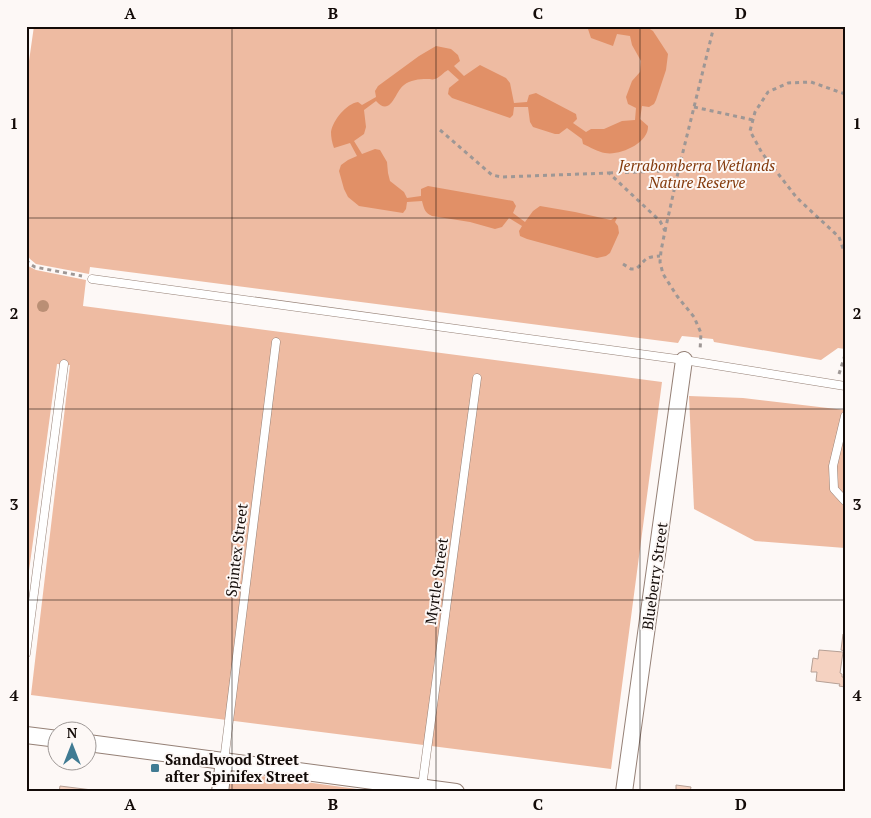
<svg xmlns="http://www.w3.org/2000/svg" width="871" height="818" viewBox="0 0 871 818" font-family="'PT Serif',serif">
	<style>
		.green { fill: #eebba2 }
		.water { fill: #e19067 }
		.building { fill: #f5d2c1; stroke: #b6a095 }
		.lines { fill: none; stroke-linecap: round; stroke-linejoin: round }
		.service-casing { stroke: #958076; stroke-width: 9 }
		.minor-casing { stroke: #958076; stroke-width: 18 }
		.path { stroke: #9e9795; stroke-width: 3; stroke-dasharray: 4 4; stroke-linecap: butt }
		.service { stroke: #fff; stroke-width: 8 }
		.minor { stroke: #fff; stroke-width: 16 }
		.tree { fill: #ba8f75 }
		.grid { fill: none; stroke: #130b08; stroke-width: 1; stroke-opacity: 0.55 }
		.poi-dot { fill: #407b93; stroke: #fdf8f6; stroke-width: 2 }
		.labels { text-anchor: middle; dominant-baseline: central; stroke-width: 4; stroke-linejoin: round; paint-order: stroke }
		.park-label { font-size: 15px; font-style: italic; fill: #83390b; stroke: #fdf8f6 }
		.street-label { font-size: 15px; fill: #130b08; stroke: #fdf8f6 }
		.poi-label { font-size: 15px; font-weight: bold; fill: #130b08; stroke: #fdf8f6; text-anchor: start }
		.neatline { fill: none; stroke: #130b08; stroke-width: 2 }
		.grid-label { font-size: 16px; text-anchor: middle; font-weight: bold; fill: #130b08 }
	</style>
	<rect width="100%" height="100%" fill="#fdf8f6"/>
	<g class="green">
		<path d="M 34,26 L 845,26 L 845,349 L 838,348 L 821,360 L 714,342 L 713,339 L 682,336 L 678,343 L 90,267 L 89,274 L 36,264 L 30,259 L 26,253 L 26,82 Z"/>
		<path d="M 26,265 L 36,270 L 86,280 L 83,306 L 662,382 L 611,769 L 31,695 L 70,365 L 57,364 L 26,593 Z"/>
		<path d="M 689,396 L 743,398 L 845,410 L 845,548 L 755,541 L 694,509 Z"/>
		<path d="M 242,774 L 246,774 L 379,792 L 227,792 C 229,783 232,777 242,774 Z"/>
	</g>
	<path class="water" d="M 587,26 L 619,26 L 632,29 L 636,26 L 645,26 L 653,31 L 668,54 L 666,70 L 656,100 L 654,104 L 649,107 L 642,106 L 640,119 L 648,126 C 649,143 620,156 605,153 C 598,152 590,147 583,144 L 582,139 L 567,128 L 559,134 L 555,134 L 533,127 L 530,122 L 528,107 L 514,107 L 513,115 L 510,118 L 452,98 L 448,94 L 449,88 L 459,80 L 448,70 C 444,72 439,78 435,79 C 432,80 430,79 427,79 C 419,79 410,80 404,85 C 395,91 391,118 376,101 L 364,110 L 366,127 L 364,134 L 354,141 L 362,154 L 375,149 L 380,150 L 387,162 L 388,173 L 390,181 L 404,192 L 407,198 L 421,196 L 421,189 L 428,186 L 513,201 L 516,206 L 513,213 L 525,222 L 533,211 L 540,206 L 575,212 L 611,220 L 615,217 L 617,218 L 615,222 L 618,226 L 619,233 L 610,253 L 606,256 L 597,258 L 527,239 L 520,236 L 519,231 L 522,226 L 509,218 L 502,227 L 495,229 L 470,222 L 432,216 C 425,213 424,209 422,201 L 407,202 L 406,209 L 403,213 L 359,206 L 348,197 L 344,189 L 339,171 L 341,165 L 348,160 L 357,156 L 350,143 L 334,148 C 332,143 331,137 331,132 C 333,120 346,104 358,102 L 362,105 L 376,97 L 375,91 L 378,86 L 419,56 L 436,46 L 451,49 L 458,55 L 460,61 L 454,66 L 464,76 L 480,65 L 506,78 L 510,83 L 514,103 L 527,102 L 529,95 L 536,93 L 576,114 L 577,119 L 573,123 L 586,132 L 591,129 L 604,129 L 622,121 L 635,120 L 636,108 L 628,104 L 626,97 L 632,81 L 640,72 L 641,61 L 632,45 L 630,36 L 617,34 L 613,46 L 591,38 Z"/>
	<g class="building">
		<path d="M 843,634 L 845,634 L 845,651 L 841,650 Z"/>
		<path d="M 819,650 L 843,652 L 840,673 L 842,674 L 842,677 L 845,677 L 845,687 L 839,686 L 840,684 L 816,681 L 817,672 L 811,672 L 813,658 L 818,659 Z"/>
		<path d="M 676,785 L 691,787 L 690,792 L 676,792 Z"/>
		<path d="M 60,786 L 92,790 L 92,792 L 59,792 Z"/>
	</g>
	<g class="lines">
		<g class="service-casing">
			<g id="service">
				<path d="M 92,279 L 684,360 L 845,386"/>
				<path d="M 845,416 L 833,466 L 834,489 L 845,501"/>
				<path d="M 26,654 L 64,364"/>
				<path d="M 224,761 L 276,342"/>
				<path d="M 422,787 L 477,378"/>
			</g>
		</g>
		<g class="minor-casing">
			<g id="minor">
				<path d="M 26,735 L 58,739"/>
				<path d="M 88,743 L 456,792"/>
				<path d="M 220,792 L 224,761"/>
				<path d="M 624,792 L 684,360"/>
			</g>
		</g>
		<g class="path">
			<path d="M 845,94 L 811,82 L 788,83 L 768,92 L 755,112 L 750,131 L 762,153 L 797,198 L 839,237 L 845,254"/>
			<path d="M 694,107 L 753,120"/>
			<path d="M 440,130 L 492,175 L 502,177 L 609,173 L 660,221 L 665,231 L 661,251 L 660,262 L 663,274 L 677,296 L 694,317 L 701,333 L 700,351"/>
			<path d="M 609,173 L 665,171 L 679,168"/>
			<path d="M 665,231 L 679,168 L 714,26"/>
			<path d="M 26,260 L 30,264 L 35,267 L 82,276"/>
			<path d="M 623,264 L 631,269 L 636,269 C 647,259 644,257 660,256"/>
			<path d="M 839,374 L 845,355"/>
		</g>
		<use href="#service" class="service"/>
		<use href="#minor" class="minor"/>
	</g>
	<circle class="tree" cx="43" cy="306" r="6"/>
	<path class="grid" d="M 232,26 L 232,792M 436,26 L 436,792M 640,26 L 640,792M 26,218 L 845,218M 26,409 L 845,409M 26,600 L 845,600"/>
	<rect class="poi-dot" x="150" y="763" width="10" height="10" rx="2.5"/>
	<g class="labels">
		<g class="park-label">
			<text x="697" y="165">Jerrabomberra Wetlands<tspan x="697" dy="17">Nature Reserve</tspan></text>
		</g>
		<g class="street-label">
			<text transform="translate(236 550) rotate(-83)">Spintex Street</text>
			<text transform="translate(654 576) rotate(-82)">Blueberry Street</text>
			<text transform="translate(436 581) rotate(-82)">Myrtle Street</text>
		</g>
		<g class="poi-label">
			<text x="165" y="759">Sandalwood Street<tspan x="165" dy="17">after Spinifex Street</tspan></text>
		</g>
	</g>
	<rect width="871" height="818" fill="none" stroke="#fdf8f6" stroke-width="55"/>
	<g transform="translate(72 746)"><circle r="24" fill="#fdf8f6" stroke="#9f9997"/>
	<path d="M0-4L9 19L0 12L-9 19Z" fill="#407b93"/>
	<text y="-8" font-size="14" font-weight="bold" text-anchor="middle" fill="#130b08">N</text>
	</g>
	<rect x="28" y="28" width="816" height="762" class="neatline"/>
	<g class="grid-label">
		<text x="130" y="19">A</text>
		<text x="333" y="19">B</text>
		<text x="538" y="19">C</text>
		<text x="741" y="19">D</text>
		<text x="14" y="129">1</text>
		<text x="857" y="129">1</text>
		<text x="14" y="319">2</text>
		<text x="857" y="319">2</text>
		<text x="14" y="510">3</text>
		<text x="857" y="510">3</text>
		<text x="14" y="701">4</text>
		<text x="857" y="701">4</text>
		<text x="130" y="810">A</text>
		<text x="333" y="810">B</text>
		<text x="538" y="810">C</text>
		<text x="741" y="810">D</text>
	</g>
</svg>
